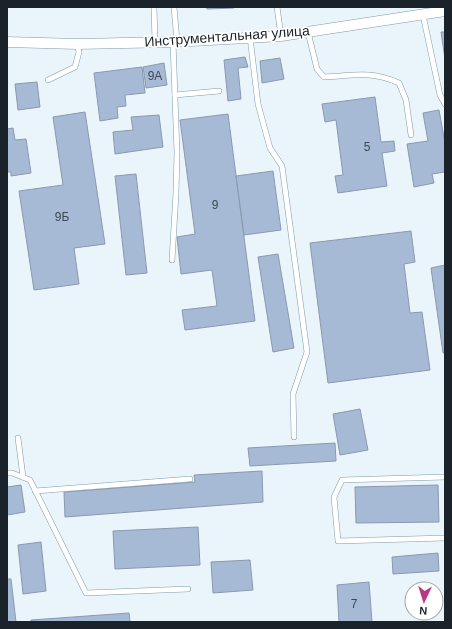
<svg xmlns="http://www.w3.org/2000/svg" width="452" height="629" viewBox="0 0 452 629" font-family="Arial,sans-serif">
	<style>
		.building { fill: #a7bad5; stroke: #8a99af }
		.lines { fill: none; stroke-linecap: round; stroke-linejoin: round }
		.service-casing { stroke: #819baa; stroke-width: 6 }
		.minor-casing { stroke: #819baa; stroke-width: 11 }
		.service { stroke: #fff; stroke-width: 5 }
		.minor { stroke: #fff; stroke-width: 10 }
		.labels { text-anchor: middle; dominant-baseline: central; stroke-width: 3.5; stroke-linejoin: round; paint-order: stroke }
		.number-label { font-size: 12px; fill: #3c4954 }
		.street-label { font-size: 14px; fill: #192329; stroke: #fff }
	</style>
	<rect width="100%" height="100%" fill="#eaf4fb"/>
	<g class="building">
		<path d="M 206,7 L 234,7 L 234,8 L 207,9 Z"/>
		<path d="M 441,32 L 445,32 L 445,59 Z"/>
		<path d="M 245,57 L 248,67 L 238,68 L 241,99 L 228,101 L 224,60 Z"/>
		<path d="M 280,58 L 284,79 L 262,83 L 260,61 Z"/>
		<path d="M 164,63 L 167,85 L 146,88 L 143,67 Z"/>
		<path d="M 142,67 L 145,93 L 125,95 L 126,106 L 117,107 L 118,118 L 100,121 L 94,73 Z"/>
		<path d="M 37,82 L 40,107 L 18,110 L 15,84 Z"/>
		<path d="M 375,97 L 381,142 L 394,141 L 395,151 L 382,153 L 387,186 L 338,193 L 335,176 L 343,175 L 336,120 L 325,122 L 322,104 Z"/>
		<path d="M 439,110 L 445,143 L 445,172 L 432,174 L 434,183 L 414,187 L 407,144 L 428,141 L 423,113 Z"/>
		<path d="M 85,112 L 105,244 L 74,248 L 79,284 L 34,290 L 19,191 L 63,185 L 53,117 Z"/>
		<path d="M 228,114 L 255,321 L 185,330 L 182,310 L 217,306 L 212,270 L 181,274 L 177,237 L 195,234 L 180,120 Z"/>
		<path d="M 159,115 L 163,147 L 115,154 L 113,132 L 133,130 L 131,117 Z"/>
		<path d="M 13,128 L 15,140 L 26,139 L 31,173 L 11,176 L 11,172 L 7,172 L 7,129 Z"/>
		<path d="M 273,171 L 281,230 L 244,235 L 236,176 Z"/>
		<path d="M 136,174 L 147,273 L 126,275 L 115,176 Z"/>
		<path d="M 411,231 L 415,262 L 404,264 L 410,313 L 422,312 L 430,370 L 328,383 L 310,243 Z"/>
		<path d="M 278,254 L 294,348 L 273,352 L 258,257 Z"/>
		<path d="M 445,265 L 445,353 L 443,353 L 431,268 Z"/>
		<path d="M 360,409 L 368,450 L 340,455 L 333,414 Z"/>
		<path d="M 335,443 L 336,461 L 250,466 L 248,448 Z"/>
		<path d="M 262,471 L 263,502 L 65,517 L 64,492 L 195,482 L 194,475 Z"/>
		<path d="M 21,485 L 25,512 L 7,515 L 7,487 Z"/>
		<path d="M 438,485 L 439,522 L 356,523 L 355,487 Z"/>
		<path d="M 198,527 L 200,565 L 115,569 L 113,531 Z"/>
		<path d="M 41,542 L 46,591 L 23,594 L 18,545 Z"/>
		<path d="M 438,553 L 439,571 L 393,574 L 392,557 Z"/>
		<path d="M 250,560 L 253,590 L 213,593 L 211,562 Z"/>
		<path d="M 7,579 L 11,579 L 16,622 L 7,622 Z"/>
		<path d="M 369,582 L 372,622 L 339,622 L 337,585 Z"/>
		<path d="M 129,613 L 130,622 L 31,622 L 31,620 Z"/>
	</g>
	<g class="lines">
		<g class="service-casing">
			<g id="service">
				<path d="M 154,7 L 155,42"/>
				<path d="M 174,7 L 177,41"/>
				<path d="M 277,7 L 281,36"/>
				<path d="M 423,15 L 440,95 L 445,104"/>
				<path d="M 308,32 L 317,69 L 324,77 C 353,76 370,70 399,83 L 406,100 L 411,135"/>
				<path d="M 250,37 L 258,104 L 270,148 L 282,166 L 307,352 L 293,394 L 294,437"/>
				<path d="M 48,80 L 75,67 L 79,52 L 77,44"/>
				<path d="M 175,95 L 219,91"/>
				<path d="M 172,260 L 176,193 L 177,153 L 173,42"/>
				<path d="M 18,438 L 23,477"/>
				<path d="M 7,473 L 12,473 L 30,480 L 86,593 L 188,589"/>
				<path d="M 445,477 L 342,480 L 334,497 L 338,541 L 445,538"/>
				<path d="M 35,491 L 190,479"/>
			</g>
		</g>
		<g class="minor-casing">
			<path id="minor" d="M 7,42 L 77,44 L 173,42 L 281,36 L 445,11"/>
		</g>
		<use href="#service" class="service"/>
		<use href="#minor" class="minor"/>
	</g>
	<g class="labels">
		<g class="number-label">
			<text x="155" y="76">9А</text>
			<text x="367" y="147">5</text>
			<text x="215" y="205">9</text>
			<text x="62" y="217">9Б</text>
			<text x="354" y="604">7</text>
		</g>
		<g class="street-label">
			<text transform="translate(227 36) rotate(-4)">Инструментальная улица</text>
		</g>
	</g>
	<rect width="452" height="629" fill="none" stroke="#192329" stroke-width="16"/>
	<g transform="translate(424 601) rotate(184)"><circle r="19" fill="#ffffff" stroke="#a3a7a9"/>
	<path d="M0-3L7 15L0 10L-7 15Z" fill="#b93882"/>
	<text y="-6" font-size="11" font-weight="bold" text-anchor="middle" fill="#192329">N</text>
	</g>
</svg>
